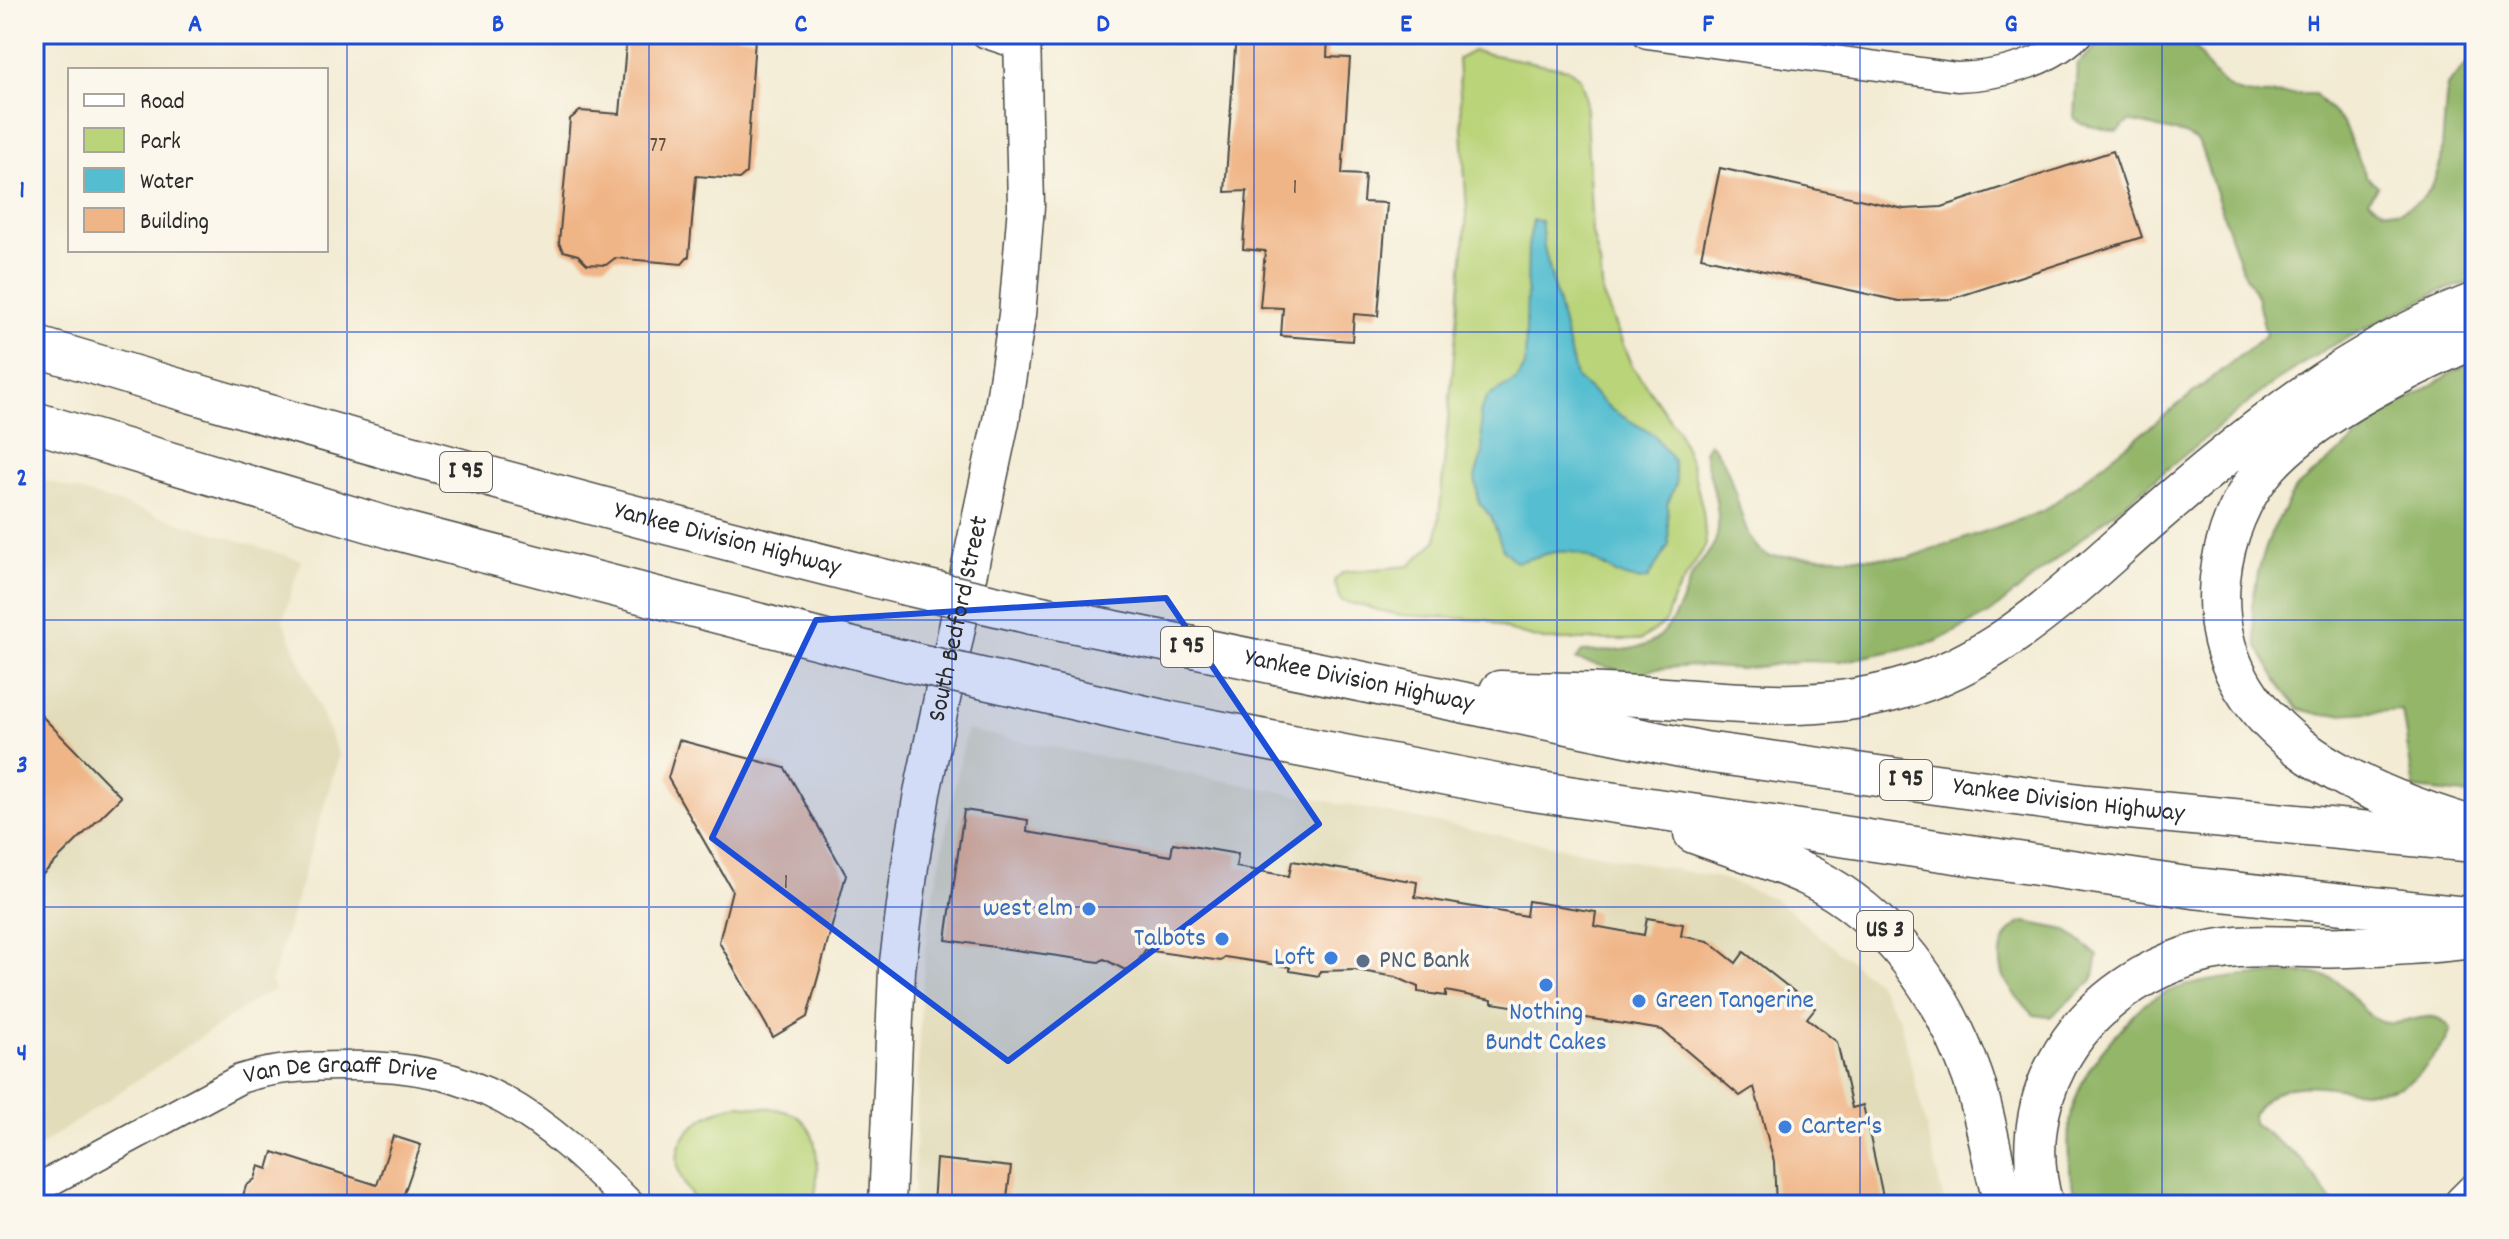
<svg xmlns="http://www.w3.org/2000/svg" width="2509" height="1239" viewBox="0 0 2509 1239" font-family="Dekko,sans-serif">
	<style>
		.built { fill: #e2dcba }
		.green { fill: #bad479; stroke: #728052; stroke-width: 2 }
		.forest { fill: #93b669; stroke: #5f704a; stroke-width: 2 }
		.water { fill: #54bed0; stroke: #40747e; stroke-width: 2 }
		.building { fill: #f0b587 }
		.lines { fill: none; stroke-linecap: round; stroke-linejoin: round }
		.minor-casing { stroke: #494844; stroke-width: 31 }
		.major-casing { stroke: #494844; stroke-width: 39 }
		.highway-casing { stroke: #494844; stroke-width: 43 }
		.minor { stroke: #fff; stroke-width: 28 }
		.major { stroke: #fff; stroke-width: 36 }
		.highway { stroke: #fff; stroke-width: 40 }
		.highway-bridge-casing { stroke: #494844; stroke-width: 43; stroke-linecap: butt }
		.highway-bridge { stroke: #fff; stroke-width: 40 }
		.marked { fill: #1d4ed8; fill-opacity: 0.2; stroke: #1d4ed8; stroke-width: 6; stroke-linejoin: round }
		.grid { fill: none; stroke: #1d4ed8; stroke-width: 2; stroke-opacity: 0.55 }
		.shop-dot { fill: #3f7fe0; stroke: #fbf7ec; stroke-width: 3 }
		.service-dot { fill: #5c6f8a; stroke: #fbf7ec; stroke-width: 3 }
		.labels { text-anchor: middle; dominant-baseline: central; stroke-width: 7; stroke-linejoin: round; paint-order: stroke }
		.number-label { font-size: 22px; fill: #5c4e42 }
		.shield { fill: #fbf7ec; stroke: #696865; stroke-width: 2 }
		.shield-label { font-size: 24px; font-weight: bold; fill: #2b2b2b }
		.street-label { font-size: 26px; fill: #2b2b2b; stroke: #fbf7ec }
		.shop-label { font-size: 26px; fill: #366cbe; stroke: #fbf7ec; text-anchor: end }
		.service-label { font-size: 26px; fill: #4e5e75; stroke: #fbf7ec; text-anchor: start }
		.neatline { fill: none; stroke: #1d4ed8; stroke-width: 3 }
		.grid-label { font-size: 26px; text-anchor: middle; font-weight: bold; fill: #1d4ed8 }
	</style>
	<rect width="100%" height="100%" fill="#fbf7ec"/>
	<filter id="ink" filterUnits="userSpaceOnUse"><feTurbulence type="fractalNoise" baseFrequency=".0125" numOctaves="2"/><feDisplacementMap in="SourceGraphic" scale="16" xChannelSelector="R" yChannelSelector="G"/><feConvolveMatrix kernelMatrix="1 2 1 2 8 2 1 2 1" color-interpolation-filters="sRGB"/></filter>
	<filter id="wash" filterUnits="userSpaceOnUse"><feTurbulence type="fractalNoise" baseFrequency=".006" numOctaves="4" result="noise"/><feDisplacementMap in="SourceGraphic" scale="32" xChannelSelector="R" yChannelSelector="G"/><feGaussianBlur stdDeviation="1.8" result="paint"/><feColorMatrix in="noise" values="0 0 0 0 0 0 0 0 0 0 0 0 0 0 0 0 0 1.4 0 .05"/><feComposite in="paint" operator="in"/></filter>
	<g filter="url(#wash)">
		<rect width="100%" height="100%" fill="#f3ebd3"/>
		<g class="built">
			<path d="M 34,477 L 301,560 L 283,620 L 339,756 L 271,982 L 275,990 L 261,996 L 34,1150 Z"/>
			<path d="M 966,730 L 1724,879 L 1775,899 L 1877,983 L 1900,1020 L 1945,1205 L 913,1205 L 921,1001 L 927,929 Z"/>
		</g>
		<g class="green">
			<path d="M 1473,51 L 1568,69 L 1580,78 L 1585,95 L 1592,233 L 1600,263 L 1603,296 L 1631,364 L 1678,431 L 1692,465 L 1703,511 L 1706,545 L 1673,599 L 1665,623 L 1640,640 L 1544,640 L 1510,631 L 1488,620 L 1399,615 L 1341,601 L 1334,581 L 1343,572 L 1409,566 L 1437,540 L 1467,214 L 1458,59 Z"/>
			<path d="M 740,1105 C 786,1110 815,1108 817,1162 C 817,1177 818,1191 811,1205 L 698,1205 C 690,1193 680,1180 678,1166 C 672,1132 712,1108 740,1105 Z"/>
		</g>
		<g class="forest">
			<path d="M 2110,34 L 2186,34 C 2235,110 2233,93 2315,94 L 2343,123 L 2366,176 L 2378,186 L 2368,200 L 2383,210 L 2399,212 L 2421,200 L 2432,187 L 2441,161 L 2447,86 L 2463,67 L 2475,61 L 2475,281 L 2438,292 L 2327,348 L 2268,387 L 1989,614 L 1935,642 L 1840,662 L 1803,661 L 1741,669 L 1692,666 L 1654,669 L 1640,675 L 1576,660 L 1582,652 C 1656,650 1664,648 1691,578 C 1697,565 1709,555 1715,542 C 1725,517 1709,476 1704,451 L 1709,443 C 1741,467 1734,542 1769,556 L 1908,558 L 2044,511 L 2266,335 L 2257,297 L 2240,264 L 2199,143 L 2185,134 L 2129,121 L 2117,132 L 2081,124 L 2074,118 L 2077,64 Z"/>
			<path d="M 2475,359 L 2475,795 L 2414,789 L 2402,710 L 2322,715 L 2299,709 L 2282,689 L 2257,645 L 2252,606 L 2259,568 L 2271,533 L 2295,489 L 2391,410 Z"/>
			<path d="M 2025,922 L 2066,930 L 2098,956 L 2093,980 L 2050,1017 L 2034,1015 C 2023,1003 2008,990 2003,974 C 1997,954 2003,928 2025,922 Z"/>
			<path d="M 2311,973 C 2318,975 2328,976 2335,980 C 2352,991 2362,1015 2382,1022 C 2408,1029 2433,1002 2451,1029 C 2447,1043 2439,1049 2431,1060 C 2380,1133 2299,1045 2253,1114 L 2253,1123 L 2302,1160 L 2335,1205 L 2077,1205 C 2058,1135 2069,1083 2119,1031 C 2129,1019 2140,1006 2154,998 C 2193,976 2266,974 2311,973 Z"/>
		</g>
		<path class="water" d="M 1533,220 L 1541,221 L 1544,247 L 1576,377 L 1612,410 L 1654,435 L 1673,460 L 1676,483 L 1667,505 L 1669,545 L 1647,579 C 1618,584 1598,556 1571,552 C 1551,549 1535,559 1516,562 L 1503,550 L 1491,516 L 1479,503 L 1475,477 L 1483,452 L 1480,413 L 1487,397 L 1517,380 L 1525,366 L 1528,246 Z"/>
		<g id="blocks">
			<g class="building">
				<path d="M 627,34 L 728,34 L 755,38 L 746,173 L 739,179 L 696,176 L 689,256 L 682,264 L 615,258 L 606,265 L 587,264 L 578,255 L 563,251 L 559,243 L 570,119 L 580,111 L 620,114 Z"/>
				<path d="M 1236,34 L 1328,34 L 1327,57 L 1350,58 L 1342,174 L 1365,175 L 1363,202 L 1387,203 L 1378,316 L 1354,314 L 1352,341 L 1281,336 L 1283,308 L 1260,307 L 1265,251 L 1243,249 L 1247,191 L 1225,192 Z"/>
				<path d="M 2113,151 L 2142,237 L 1951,299 L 1899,301 L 1701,257 L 1720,168 L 1904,209 L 1942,207 Z"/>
				<path d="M 34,708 L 121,797 L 34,883 Z"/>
				<path d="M 679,740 L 785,768 L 846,875 L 807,1017 L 773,1037 L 719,942 L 732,890 L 668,778 Z"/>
				<path d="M 964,810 L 1028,820 L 1027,832 L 1171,856 L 1173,843 L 1238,854 L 1236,867 L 1289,876 L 1292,861 L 1417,882 L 1415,897 L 1526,916 L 1528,901 L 1596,912 L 1594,926 L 1644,935 L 1647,918 L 1683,924 L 1681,936 L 1708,941 L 1736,963 L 1744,952 L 1815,1008 L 1807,1018 L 1837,1042 L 1852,1108 L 1863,1105 L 1884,1201 L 1866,1205 L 1776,1205 L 1774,1162 L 1754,1087 L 1740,1096 L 1662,1030 L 1492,1003 L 1492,1000 L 1446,991 L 1446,996 L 1418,992 L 1418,987 L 1396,977 L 1355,970 L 1320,971 L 1319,976 L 1290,971 L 1290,967 L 1225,957 L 1221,961 L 1145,950 L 1136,965 L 1125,970 L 1104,959 L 1099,962 L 946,940 Z"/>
				<path d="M 393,1136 L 421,1145 L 400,1205 L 240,1205 L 246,1186 L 255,1179 L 259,1166 L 268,1169 L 273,1152 L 377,1185 Z"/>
				<path d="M 936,1159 L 1011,1167 L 1006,1205 L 933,1205 Z"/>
			</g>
		</g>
	</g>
	<g filter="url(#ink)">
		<use href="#blocks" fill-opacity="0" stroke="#494844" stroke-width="2"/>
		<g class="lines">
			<g class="minor-casing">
				<g id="minor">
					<path d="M 986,34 L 1023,46"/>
					<path d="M 1647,34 L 1957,77 C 1998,76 2047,64 2078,34"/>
					<path id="s1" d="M 34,1190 L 240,1079 C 272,1068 308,1066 343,1066 C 479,1063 540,1114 631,1205"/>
				</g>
			</g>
			<g class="major-casing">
				<g id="major">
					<path id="s2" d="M 887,1205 L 897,970 L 910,866 L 922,793 L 1001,421 L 1017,315 L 1026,206 L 1022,34"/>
				</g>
			</g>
			<g class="highway-casing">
				<g id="highway">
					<path id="s3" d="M 34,346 C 322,433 610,512 902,584"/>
					<path d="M 34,422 L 397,530 L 892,658"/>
					<path id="s4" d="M 1032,614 L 1705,752 L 2087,805 L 2475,842"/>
					<path d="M 1020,687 L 1171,722 L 1527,790 L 2194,888 L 2475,918"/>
					<path d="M 1500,691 C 1534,693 1569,692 1603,694 C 1702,698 1800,717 1897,690 C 1999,663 2073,586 2150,519 C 2250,432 2349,351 2475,303"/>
					<path d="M 2467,825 C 2351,790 2206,725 2220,579 C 2224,537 2241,495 2269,464 C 2317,412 2411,366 2475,338"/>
					<path d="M 1694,833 C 1732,847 1772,859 1809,876 C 1890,916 1942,992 1972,1075 C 1987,1117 1991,1162 2005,1205"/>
					<path d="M 2043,1205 C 2029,1158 2034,1107 2057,1064 C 2092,997 2164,953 2238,947 C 2275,944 2311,949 2348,947 C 2390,946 2433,943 2475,938"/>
					<path d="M 2464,1205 L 2475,1194"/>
				</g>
			</g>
			<use href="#minor" class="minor"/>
			<use href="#major" class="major"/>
			<use href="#highway" class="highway"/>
			<g class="highway-bridge-casing">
				<g id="highway-bridge">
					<path d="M 902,584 L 1032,614"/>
					<path d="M 892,658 L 1020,687"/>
				</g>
			</g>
			<use href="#highway-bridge" class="highway-bridge"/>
		</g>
	</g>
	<path class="marked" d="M 1166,598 L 1319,824 L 1008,1061 L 712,838 L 816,620 Z"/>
	<path class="grid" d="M 347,34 L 347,1205M 649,34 L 649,1205M 952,34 L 952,1205M 1254,34 L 1254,1205M 1557,34 L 1557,1205M 1860,34 L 1860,1205M 2162,34 L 2162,1205M 34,332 L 2475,332M 34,620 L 2475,620M 34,907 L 2475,907"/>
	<g class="shop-dot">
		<circle cx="1089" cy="909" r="8"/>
		<circle cx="1222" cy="939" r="8"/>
		<circle cx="1331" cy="958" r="8"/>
		<circle cx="1546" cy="985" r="8"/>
		<circle cx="1639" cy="1001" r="8"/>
		<circle cx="1785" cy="1127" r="8"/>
	</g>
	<circle class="service-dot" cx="1363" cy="961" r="8"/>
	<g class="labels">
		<g class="number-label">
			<text x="658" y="146">77</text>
			<text x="1295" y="188">1</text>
			<text x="786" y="883">1</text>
		</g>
		<g class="shield">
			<rect x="440" y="452" width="52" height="40" rx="6"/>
			<rect x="1161" y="627" width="52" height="40" rx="6"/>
			<rect x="1880" y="760" width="52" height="40" rx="6"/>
			<rect x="1857" y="911" width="56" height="40" rx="6"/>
		</g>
		<g class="shield-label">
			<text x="466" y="472">I 95</text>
			<text x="1187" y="647">I 95</text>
			<text x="1906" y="780">I 95</text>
			<text x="1885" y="931">US 3</text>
		</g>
		<g class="street-label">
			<text stroke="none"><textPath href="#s3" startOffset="720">Yankee Division Highway</textPath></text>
			<text stroke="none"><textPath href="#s2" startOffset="592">South Bedford Street</textPath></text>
			<text stroke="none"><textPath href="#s4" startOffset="334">Yankee Division Highway</textPath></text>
			<text stroke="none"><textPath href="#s4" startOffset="1054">Yankee Division Highway</textPath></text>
			<text stroke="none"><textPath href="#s1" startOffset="336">Van De Graaff Drive</textPath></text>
		</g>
		<g class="shop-label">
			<text x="1073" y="909">west elm</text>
			<text x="1206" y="939">Talbots</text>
			<text x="1315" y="958">Loft</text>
			<text x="1655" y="1001" text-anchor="start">Green Tangerine</text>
			<text x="1546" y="1013" text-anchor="middle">Nothing<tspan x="1546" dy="30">Bundt Cakes</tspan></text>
			<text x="1801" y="1127" text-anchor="start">Carter's</text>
		</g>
		<g class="service-label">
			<text x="1379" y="961">PNC Bank</text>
		</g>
	</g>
	<rect width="2509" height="1239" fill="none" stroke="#fbf7ec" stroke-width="88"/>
	<rect x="68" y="68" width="260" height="184" fill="#fbf7ec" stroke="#a8a59f" stroke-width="2"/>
	<rect x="84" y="94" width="40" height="12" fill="#ffffff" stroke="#a8a59f" stroke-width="2"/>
	<text x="140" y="108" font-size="24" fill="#2b2b2b">Road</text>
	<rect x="84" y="128" width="40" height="24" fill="#bad479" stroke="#a8a59f" stroke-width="2"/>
	<text x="140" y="148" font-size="24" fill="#2b2b2b">Park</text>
	<rect x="84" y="168" width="40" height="24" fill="#54bed0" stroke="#a8a59f" stroke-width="2"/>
	<text x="140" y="188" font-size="24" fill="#2b2b2b">Water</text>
	<rect x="84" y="208" width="40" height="24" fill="#f0b587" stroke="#a8a59f" stroke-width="2"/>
	<text x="140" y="228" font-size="24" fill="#2b2b2b">Building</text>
	<rect x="44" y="44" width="2421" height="1151" class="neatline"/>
	<g class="grid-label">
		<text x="195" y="31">A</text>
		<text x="498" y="31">B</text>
		<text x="801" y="31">C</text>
		<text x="1103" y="31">D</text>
		<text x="1406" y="31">E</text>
		<text x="1708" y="31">F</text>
		<text x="2011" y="31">G</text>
		<text x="2314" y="31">H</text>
		<text x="22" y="197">1</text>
		<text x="22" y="485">2</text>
		<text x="22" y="772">3</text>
		<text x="22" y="1060">4</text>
	</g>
</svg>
